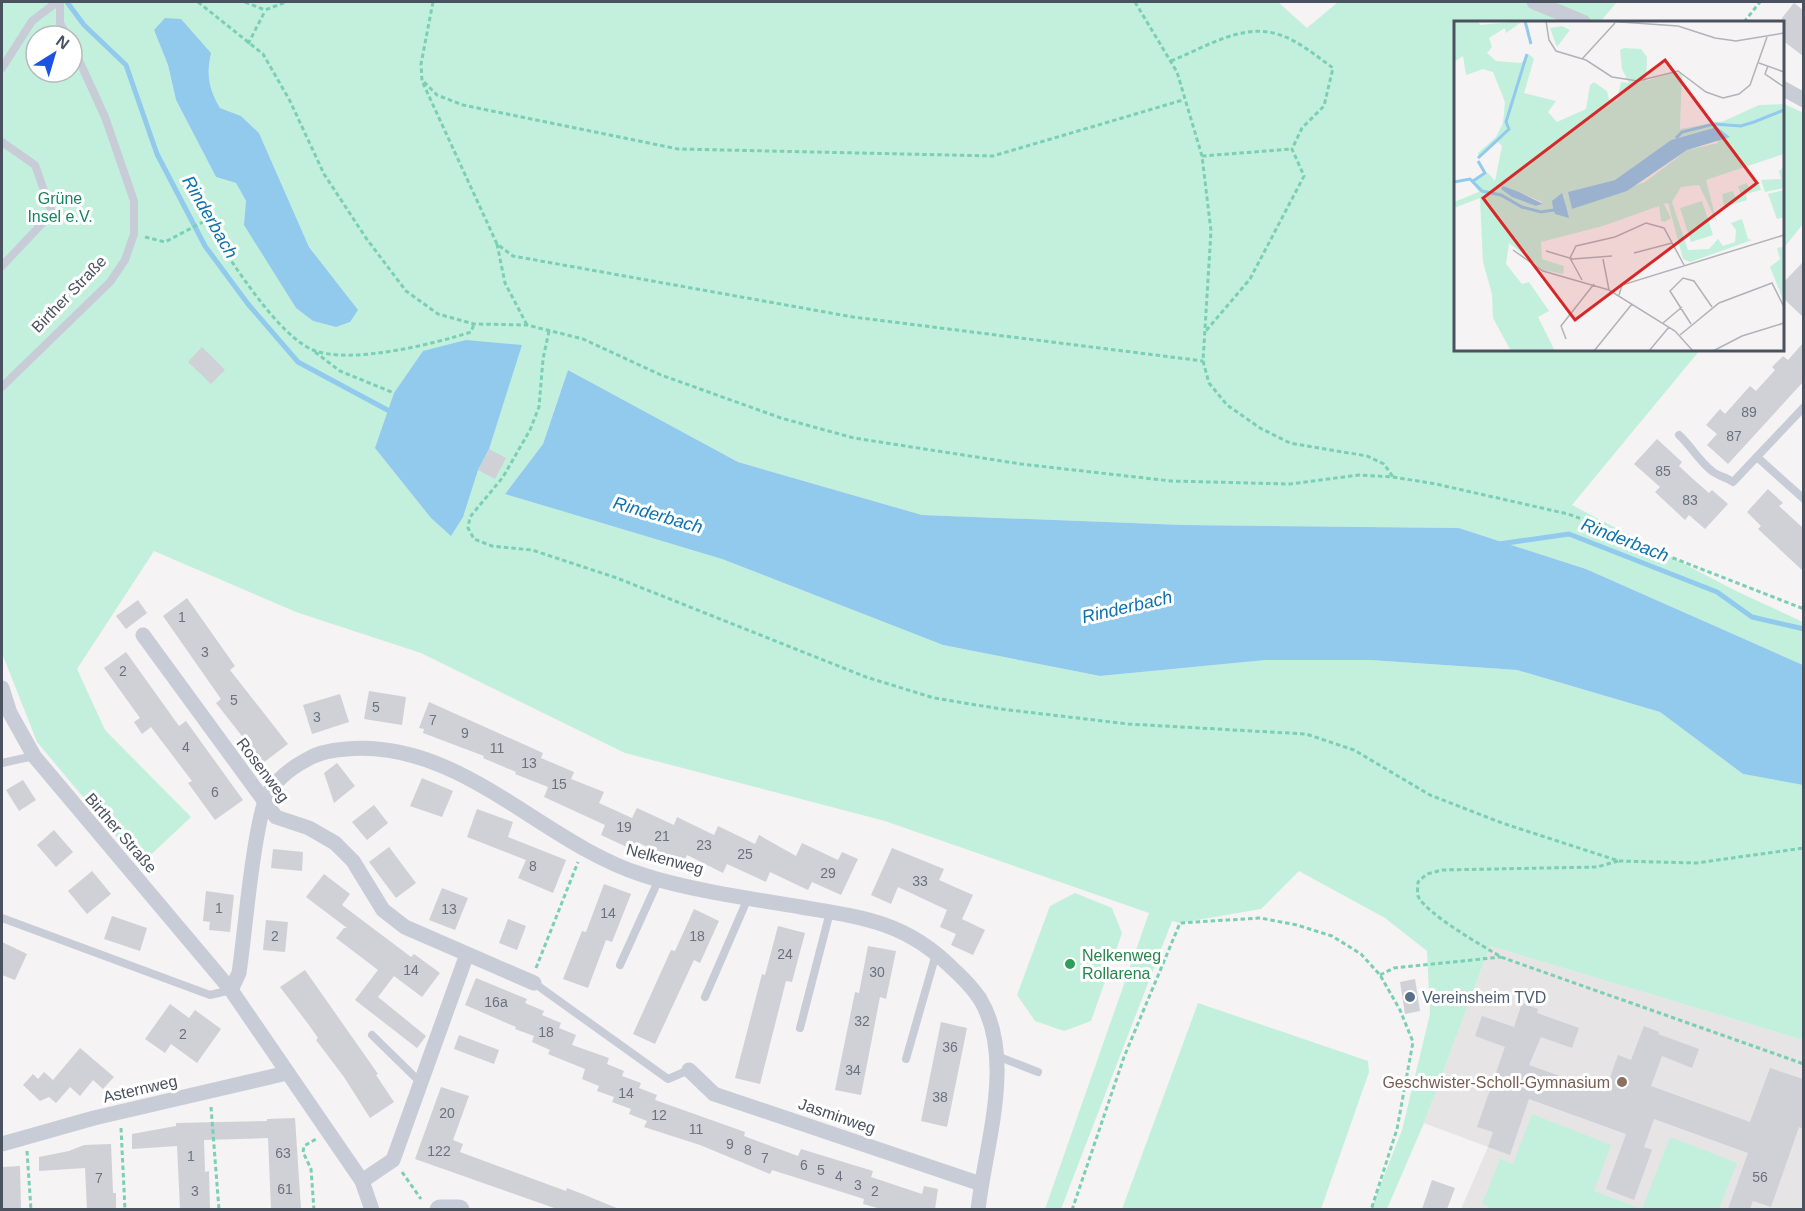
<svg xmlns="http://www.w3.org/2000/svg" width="1805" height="1211" viewBox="0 0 1805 1211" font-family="Helvetica,sans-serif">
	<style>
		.education { fill: #e6e4e5 }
		.green { fill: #c3f0dc; fill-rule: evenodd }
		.water { fill: #91caed }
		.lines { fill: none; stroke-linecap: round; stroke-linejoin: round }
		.stream { stroke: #91caed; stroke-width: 5 }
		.building { fill: #cfd1d7 }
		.path { stroke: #7bcfb4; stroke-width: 3; stroke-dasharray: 4.5 3; stroke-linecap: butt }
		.lane { stroke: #c7ccd7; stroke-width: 8 }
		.street { stroke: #c7ccd7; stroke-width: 15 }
		.secondary { stroke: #c6ccda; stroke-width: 21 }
		.leisure-dot { fill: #2e9e5b; stroke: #fff; stroke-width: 2 }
		.service-dot { fill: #5c6f8a; stroke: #fff; stroke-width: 2 }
		.education-dot { fill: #8d6e63; stroke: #fff; stroke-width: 2 }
		.labels { text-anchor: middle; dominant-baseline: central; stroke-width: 6; stroke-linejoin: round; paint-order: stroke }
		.number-label { font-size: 14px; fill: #6b727e }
		.park-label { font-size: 16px; fill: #188461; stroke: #fff }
		.street-label { font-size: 16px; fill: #4a5260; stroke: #fff }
		.leisure-label { font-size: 16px; fill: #27864d; stroke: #fff; text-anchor: start }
		.service-label { font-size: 16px; fill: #4e5e75; stroke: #fff; text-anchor: start }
		.education-label { font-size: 16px; fill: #785e54; stroke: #fff; text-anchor: end }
		.water-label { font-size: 18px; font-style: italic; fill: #0d72b0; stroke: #fff }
		.inset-river { fill: none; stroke: #91caed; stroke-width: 3 }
		.inset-road { fill: none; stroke: #b1b3b8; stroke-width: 1.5 }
		.view { fill: #d62828; fill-opacity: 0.15; stroke: #d62828; stroke-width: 3 }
		.inset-edge { fill: none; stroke: #4a5260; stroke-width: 3 }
	</style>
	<rect width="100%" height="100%" fill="#f5f3f3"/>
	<path class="education" d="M 1490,946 L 1803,1040 L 1803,1209 L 1461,1209 L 1488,1147 L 1424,1123 Z"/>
	<g class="green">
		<path d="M 2,2 L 1278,2 L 1307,28 L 1338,2 L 1617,2 L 1600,22 L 1456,22 L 1456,350 L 1700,350 L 1572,505 L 1736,591 L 1803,622 L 1803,665 L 1586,569 L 1459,528 L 1184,525 L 922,515 L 738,462 L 568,370 L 543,444 L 505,494 L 722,559 L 943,645 L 1100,676 L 1266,660 L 1370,660 L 1517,670 L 1660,712 L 1743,774 L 1803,785 L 1803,1040 L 1490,946 L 1424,1123 L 1387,1209 L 1371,1209 L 1402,1130 L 1430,1014 L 1427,951 L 1385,918 L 1299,871 L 1261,909 L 1180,923 L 1172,921 L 1061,1209 L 1045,1209 L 1149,913 L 885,821 L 625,753 L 421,653 L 296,612 L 154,551 L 77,669 L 105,730 L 191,817 L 140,865 L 37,742 L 2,653 ZM 154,30 L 210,53 C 206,75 209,89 220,108 L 241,116 L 259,133 L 309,247 L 357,310 L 336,327 L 313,321 L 296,308 L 245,225 L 246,201 L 236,183 L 216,177 L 176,100 L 168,65 ZM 36,36 L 72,36 L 72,72 L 36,72 Z"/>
		<path d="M 1782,103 L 1804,113 L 1803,224 L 1783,249 Z"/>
		<path d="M 1075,893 L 1112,908 L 1122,933 L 1091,1021 L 1064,1031 L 1035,1021 L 1017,995 L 1050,906 Z"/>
		<path d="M 1198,1003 L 1368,1061 L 1369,1072 L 1321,1209 L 1122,1209 Z"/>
		<path d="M 1532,1114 L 1611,1145 L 1594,1191 L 1642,1209 L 1670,1137 L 1737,1163 L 1719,1209 L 1495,1210 L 1482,1204 L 1500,1159 L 1513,1164 Z"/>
	</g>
	<g class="water">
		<path d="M 165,18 L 181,19 L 211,53 C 206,75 209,89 220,108 L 241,116 L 259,133 L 309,247 L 358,310 L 350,322 L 336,327 L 313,321 L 296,308 L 244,225 L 246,201 L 236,183 L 216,177 L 176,100 L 168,65 L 154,30 Z"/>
		<path d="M 466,340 L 522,345 L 489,449 L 478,470 L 463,517 L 451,536 L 431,518 L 375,448 L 394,393 L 423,351 Z"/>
		<path d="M 568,370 L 738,462 L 922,515 L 1184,525 L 1459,528 L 1586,569 L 1803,665 L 1803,785 L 1743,774 L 1660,712 L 1517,670 L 1370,660 L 1266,660 L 1100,676 L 943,645 L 722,559 L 505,494 L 543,444 Z"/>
	</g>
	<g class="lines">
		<g class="stream">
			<path d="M 67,2 L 84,25 L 126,65 L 157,154 L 205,246 L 248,304 L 298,362 L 393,413"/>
			<path d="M 1499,544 L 1569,534 L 1717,592 L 1752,617 L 1804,629"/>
		</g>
	</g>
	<g class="building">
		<path d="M 1794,3 L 1803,10 L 1803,56 L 1782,40 L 1782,18 Z"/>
		<path d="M 1803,262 L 1803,317 L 1782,297 L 1782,284 Z"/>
		<path d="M 1803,343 L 1803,382 L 1728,464 L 1707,445 L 1717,434 L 1706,425 L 1720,409 L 1725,414 L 1750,386 L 1756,391 L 1775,370 L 1772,367 L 1783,356 L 1788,360 Z"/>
		<path d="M 202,347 L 225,370 L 211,384 L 188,362 Z"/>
		<path d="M 1657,439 L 1682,462 L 1679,466 L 1694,480 L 1709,493 L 1712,490 L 1728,504 L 1705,529 L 1689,515 L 1685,520 L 1655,492 L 1660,487 L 1634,464 Z"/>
		<path d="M 489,449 L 506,458 L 495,479 L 478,470 Z"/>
		<path d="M 1768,489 L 1783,503 L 1779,506 L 1803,528 L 1803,571 L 1758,529 L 1761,526 L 1747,512 Z"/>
		<path d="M 187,598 L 235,666 L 230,670 L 288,744 L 263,763 L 216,703 L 221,699 L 163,616 Z"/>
		<path d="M 138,600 L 147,613 L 126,629 L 116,616 Z"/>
		<path d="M 126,652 L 179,726 L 186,721 L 243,800 L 215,820 L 188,783 L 192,781 L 151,727 L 142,734 L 134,722 L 140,718 L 104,668 Z"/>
		<path d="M 369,691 L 406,697 L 402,725 L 364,719 Z"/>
		<path d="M 340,694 L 349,722 L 312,734 L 303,705 Z"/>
		<path d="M 429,702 L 543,753 L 541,758 L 574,772 L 571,779 L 604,792 L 599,803 L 632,818 L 637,808 L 674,825 L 677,817 L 714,835 L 718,826 L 755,844 L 759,835 L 796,856 L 802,843 L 838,860 L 842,852 L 858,859 L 841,895 L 812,882 L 808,890 L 770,872 L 766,882 L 727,864 L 723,873 L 687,855 L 683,864 L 637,842 L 633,850 L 601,835 L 605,825 L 544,797 L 548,787 L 515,774 L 516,772 L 483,758 L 484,756 L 423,733 L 424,729 L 419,728 Z"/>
		<path d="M 337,763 L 355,786 L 334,803 L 324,773 Z"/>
		<path d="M 422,778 L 453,791 L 442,817 L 410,806 Z"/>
		<path d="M 23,780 L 36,800 L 19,811 L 6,790 Z"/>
		<path d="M 374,805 L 388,823 L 367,840 L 352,822 Z"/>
		<path d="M 477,809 L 513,822 L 508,837 L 566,860 L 553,893 L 518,878 L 526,860 L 467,837 Z"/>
		<path d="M 54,830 L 73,852 L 56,867 L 37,845 Z"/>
		<path d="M 389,847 L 416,883 L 396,898 L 369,862 Z"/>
		<path d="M 892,848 L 944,869 L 939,880 L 973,895 L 962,919 L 985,930 L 973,955 L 951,945 L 956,934 L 940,927 L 947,910 L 898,887 L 891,904 L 871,895 Z"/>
		<path d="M 273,849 L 303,852 L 302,871 L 271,868 Z"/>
		<path d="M 92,871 L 111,894 L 87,914 L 68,891 Z"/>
		<path d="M 324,874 L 350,894 L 342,905 L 411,957 L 414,954 L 440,973 L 422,997 L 394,976 L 378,997 L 426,1036 L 417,1048 L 355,1000 L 378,970 L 336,938 L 344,928 L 347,928 L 306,897 Z"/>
		<path d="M 604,884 L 631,894 L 612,942 L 606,940 L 588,988 L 563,979 L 582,931 L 586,932 Z"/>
		<path d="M 442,888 L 468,898 L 455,930 L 429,920 Z"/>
		<path d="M 206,891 L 234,895 L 230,932 L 209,930 L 210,922 L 203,921 Z"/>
		<path d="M 694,909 L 719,921 L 700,963 L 694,960 L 655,1044 L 633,1034 L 671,950 L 675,951 Z"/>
		<path d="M 112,916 L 147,928 L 140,951 L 104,939 Z"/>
		<path d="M 508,919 L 526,926 L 517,950 L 499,943 Z"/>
		<path d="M 266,920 L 288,922 L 285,952 L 263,950 Z"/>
		<path d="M 778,926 L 805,933 L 792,982 L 786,981 L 760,1084 L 735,1078 L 762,974 L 765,975 Z"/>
		<path d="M 2,942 L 27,954 L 15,980 L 2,975 Z"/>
		<path d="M 868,946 L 896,951 L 886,999 L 880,997 L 861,1095 L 835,1090 L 855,992 L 859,993 Z"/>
		<path d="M 305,970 L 378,1074 L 376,1075 L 394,1102 L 370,1118 L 344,1077 L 316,1040 L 318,1038 L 309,1025 L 280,987 Z"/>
		<path d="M 476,978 L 527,999 L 525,1003 L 544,1011 L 542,1015 L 561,1023 L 559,1028 L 576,1035 L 572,1045 L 609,1058 L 607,1064 L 624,1071 L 622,1076 L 641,1083 L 639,1088 L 657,1095 L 655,1100 L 745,1132 L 744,1136 L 798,1156 L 801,1149 L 873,1171 L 871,1177 L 922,1194 L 924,1186 L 938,1189 L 935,1209 L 881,1209 L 863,1204 L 864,1199 L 772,1170 L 770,1174 L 700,1145 L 644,1127 L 647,1121 L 629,1114 L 631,1109 L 612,1102 L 614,1097 L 597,1091 L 599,1086 L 582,1079 L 585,1069 L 548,1054 L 550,1050 L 532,1042 L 534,1036 L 515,1029 L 516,1027 L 465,1005 Z"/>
		<path d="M 1415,979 L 1420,1011 L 1405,1014 L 1400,982 Z"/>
		<path d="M 1522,1003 L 1538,1009 L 1537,1013 L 1579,1028 L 1572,1048 L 1541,1037 L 1529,1065 L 1605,1092 L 1618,1055 L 1631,1060 L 1644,1026 L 1659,1032 L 1658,1034 L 1699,1049 L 1692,1068 L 1662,1056 L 1651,1086 L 1750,1122 L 1770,1068 L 1803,1079 L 1803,1129 L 1799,1127 L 1771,1207 L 1753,1201 L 1750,1209 L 1728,1209 L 1748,1153 L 1654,1119 L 1644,1147 L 1652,1150 L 1634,1200 L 1606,1189 L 1626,1134 L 1529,1099 L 1510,1155 L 1488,1147 L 1493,1132 L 1477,1127 L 1505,1047 L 1475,1036 L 1482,1016 L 1514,1027 Z"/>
		<path d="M 170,1004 L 189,1018 L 195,1010 L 221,1029 L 197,1063 L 171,1044 L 165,1053 L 145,1039 Z"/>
		<path d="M 941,1022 L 967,1028 L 947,1127 L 921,1121 Z"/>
		<path d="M 459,1035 L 499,1050 L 494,1064 L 454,1049 Z"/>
		<path d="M 80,1048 L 114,1077 L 103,1089 L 93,1080 L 80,1096 L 70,1087 L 56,1103 L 49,1097 L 40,1101 L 23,1085 L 33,1074 L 38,1079 L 44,1072 L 53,1080 Z"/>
		<path d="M 441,1087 L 469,1096 L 453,1140 L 463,1144 L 460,1152 L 566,1191 L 567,1188 L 585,1195 L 619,1209 L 557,1209 L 415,1159 Z"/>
		<path d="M 295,1118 L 301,1209 L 271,1209 L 268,1138 L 204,1140 L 205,1172 L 209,1171 L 210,1209 L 180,1209 L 177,1146 L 132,1149 L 132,1134 L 176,1126 L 176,1123 L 267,1121 L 267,1119 Z"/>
		<path d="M 111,1144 L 113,1193 L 116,1193 L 116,1209 L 87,1209 L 85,1168 L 39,1171 L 39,1157 L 69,1151 L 84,1145 Z"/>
		<path d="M 20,1166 L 21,1209 L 2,1209 L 2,1167 Z"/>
		<path d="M 1432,1180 L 1455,1188 L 1447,1209 L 1422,1209 Z"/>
	</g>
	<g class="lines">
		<g class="path">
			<path d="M 198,2 L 263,54 L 290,101 L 324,174 L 366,238 L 406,291 L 438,314 L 474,324 L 527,325 L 583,339 L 661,375 L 781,418 L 854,438 L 1021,464 L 1171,481 L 1290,484 L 1359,475 L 1393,477 L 1436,484 L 1568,514 L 1618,532 L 1668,556 L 1804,609"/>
			<path d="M 245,2 L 265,10 L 286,2"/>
			<path d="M 433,2 L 421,64 L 422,81 L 497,244 L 513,256 L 853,317 L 1203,361"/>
			<path d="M 1135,2 L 1177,72 L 1202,156 L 1211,231 L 1203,361 L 1209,383 L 1227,405 L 1260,428 L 1290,443 L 1367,456 L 1384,464 L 1393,477"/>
			<path d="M 1744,22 L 1760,2"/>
			<path d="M 248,44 L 265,11"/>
			<path d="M 1171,61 C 1201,49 1236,27 1268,32 C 1292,35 1315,55 1333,68 L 1324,106 L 1302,128 L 1292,149 L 1304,176 L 1250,279 L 1205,332"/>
			<path d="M 424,82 L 437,95 L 463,105 L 678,149 L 993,156 L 1183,100"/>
			<path d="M 1202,156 L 1292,149"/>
			<path d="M 145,237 L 165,242 L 203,222 C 219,240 231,262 246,282 C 261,303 289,340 313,350 C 349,365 434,344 471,332 L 474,324"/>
			<path d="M 497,244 L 505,283 L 527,325"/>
			<path d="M 549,331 L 543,359 L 539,407 L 530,430 L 503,477 L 470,517 L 468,528 L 474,539 L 492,546 L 532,550 L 617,578 L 866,677 L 934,698 L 1001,709 L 1128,724 L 1306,734 L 1354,750 L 1430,795 L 1502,823 L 1619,861 L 1696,863 L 1804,848"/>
			<path d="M 315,352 L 340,371 L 394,393"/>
			<path d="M 1618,861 L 1597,867 L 1442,870 L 1427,874 L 1418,882 C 1418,886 1417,892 1418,896 C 1426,914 1483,946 1501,957 L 1804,1064"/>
			<path d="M 536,968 L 578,862"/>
			<path d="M 1380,975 L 1394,968 L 1501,957"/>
			<path d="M 211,1107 L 219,1210"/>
			<path d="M 121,1128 L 125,1210"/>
			<path d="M 27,1151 L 31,1210"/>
			<path d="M 402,1172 L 421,1199"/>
			<path d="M 314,1210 L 311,1169 L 303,1152 L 304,1146 L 316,1139"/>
			<path d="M 1072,1210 L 1124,1057 L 1180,923 L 1260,918 L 1297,925 L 1332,936 L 1361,954 L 1380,975 L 1400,1010 L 1413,1042 L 1397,1129 L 1371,1210"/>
		</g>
		<g class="lane">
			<path d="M 60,2 L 60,23 L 67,36"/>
			<path d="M 2,68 L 32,21 L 57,2"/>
			<path d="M 2,142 L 35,165 L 52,213 L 2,266"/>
			<path d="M 2,387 L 110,282 L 125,260 L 134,234 L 134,201 L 105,117 L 72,45"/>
			<path d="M 1679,435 C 1692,447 1698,460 1712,471 C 1718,476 1726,477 1733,482 L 1804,407"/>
			<path d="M 1757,457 L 1804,499"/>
			<path d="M 2,763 L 34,756"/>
			<path d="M 2,918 L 210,995 L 231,990"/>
			<path d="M 620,965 L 659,879"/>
			<path d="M 534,983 L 668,1079 L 689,1070"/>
			<path d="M 705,997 L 748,898"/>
			<path d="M 800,1028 L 830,912"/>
			<path d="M 372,1035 L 421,1083"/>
			<path d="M 997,1056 L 1038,1072"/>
			<path d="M 906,1059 L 936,954"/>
		</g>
		<g class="street">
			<path d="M 1534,2 L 1583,22"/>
			<path d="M 1782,88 L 1804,100"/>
			<path d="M 143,635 L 276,817 L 309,828 L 335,843 L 353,861 L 383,910 L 405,927 L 534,983"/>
			<path d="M 2,688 L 10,713 L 34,756 L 231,990 L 362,1181 L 372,1210"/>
			<path d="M 231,990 L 239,973 C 246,924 249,873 259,825 C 261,815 263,805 267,796 C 275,781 291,768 306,760 C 317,753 332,750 346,749 C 462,739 541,843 643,875 C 689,890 752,899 801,907 C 862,917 906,922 952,968 C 962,977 972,987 980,999 C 1016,1059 985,1145 978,1210"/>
			<path d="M 689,1070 L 714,1094 L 981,1184"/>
			<path d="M 2,1144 L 94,1118 L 287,1073"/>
			<path d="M 362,1181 L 393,1160 L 467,954"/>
		</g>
		<path class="secondary" d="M 440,1210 L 459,1210"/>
	</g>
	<circle class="leisure-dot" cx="1070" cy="964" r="6"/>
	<circle class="service-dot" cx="1410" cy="997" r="6"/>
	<circle class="education-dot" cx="1622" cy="1082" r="6"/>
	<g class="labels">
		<g class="number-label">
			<text x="1749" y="412">89</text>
			<text x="1734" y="436">87</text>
			<text x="1663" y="471">85</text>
			<text x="1690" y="500">83</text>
			<text x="182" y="617">1</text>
			<text x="205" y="652">3</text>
			<text x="123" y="671">2</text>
			<text x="234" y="700">5</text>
			<text x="376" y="707">5</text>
			<text x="317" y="717">3</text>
			<text x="433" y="720">7</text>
			<text x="465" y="733">9</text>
			<text x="186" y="747">4</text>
			<text x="497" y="748">11</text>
			<text x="529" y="763">13</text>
			<text x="559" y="784">15</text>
			<text x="215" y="792">6</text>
			<text x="624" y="827">19</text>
			<text x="662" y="836">21</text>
			<text x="704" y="845">23</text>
			<text x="745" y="854">25</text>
			<text x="533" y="866">8</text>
			<text x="828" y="873">29</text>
			<text x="920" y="881">33</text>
			<text x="219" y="908">1</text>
			<text x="449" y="909">13</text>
			<text x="608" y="913">14</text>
			<text x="275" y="936">2</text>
			<text x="697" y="936">18</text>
			<text x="785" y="954">24</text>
			<text x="411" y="970">14</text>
			<text x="877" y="972">30</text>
			<text x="496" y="1002">16a</text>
			<text x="862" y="1021">32</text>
			<text x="546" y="1032">18</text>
			<text x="183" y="1034">2</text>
			<text x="950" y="1047">36</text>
			<text x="853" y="1070">34</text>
			<text x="626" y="1093">14</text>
			<text x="940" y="1097">38</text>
			<text x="447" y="1113">20</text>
			<text x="659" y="1115">12</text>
			<text x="696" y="1129">11</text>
			<text x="730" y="1144">9</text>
			<text x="748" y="1150">8</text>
			<text x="439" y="1151">122</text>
			<text x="283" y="1153">63</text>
			<text x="191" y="1156">1</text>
			<text x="765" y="1158">7</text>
			<text x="804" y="1165">6</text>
			<text x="821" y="1170">5</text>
			<text x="839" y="1176">4</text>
			<text x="1760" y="1177">56</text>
			<text x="99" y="1178">7</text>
			<text x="858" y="1185">3</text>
			<text x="285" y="1189">61</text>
			<text x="195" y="1191">3</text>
			<text x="875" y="1191">2</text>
		</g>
		<g class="park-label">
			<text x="60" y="198">Grüne<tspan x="60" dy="18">Insel e.V.</tspan></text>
		</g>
		<g class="street-label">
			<text transform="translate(69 294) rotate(-46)">Birther Straße</text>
			<text transform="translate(263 770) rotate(53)">Rosenweg</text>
			<text transform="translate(121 833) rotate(49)">Birther Straße</text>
			<text transform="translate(665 859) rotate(15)">Nelkenweg</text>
			<text transform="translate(140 1089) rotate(-13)">Asternweg</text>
			<text transform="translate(837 1116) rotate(19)">Jasminweg</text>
		</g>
		<g class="leisure-label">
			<text x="1082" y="955">Nelkenweg<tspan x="1082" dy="18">Rollarena</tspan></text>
		</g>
		<g class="service-label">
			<text x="1422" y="997">Vereinsheim TVD</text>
		</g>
		<g class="education-label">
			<text x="1610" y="1082">Geschwister-Scholl-Gymnasium</text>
		</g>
		<g class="water-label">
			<text transform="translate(210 217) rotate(60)">Rinderbach</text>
			<text transform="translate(658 515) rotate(16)">Rinderbach</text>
			<text transform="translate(1625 540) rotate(21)">Rinderbach</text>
			<text transform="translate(1127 607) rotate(-13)">Rinderbach</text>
		</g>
	</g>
	<g transform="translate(1454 21)">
		<rect width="330" height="330" fill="#f5f3f3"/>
		<path d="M 0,0 L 24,0 L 26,4 L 69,0 L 52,12 L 51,7 L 35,17 L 38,26 L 33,32 L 42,40 L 67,42 L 75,33 L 80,38 L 70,72 L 102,80 L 94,91 L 103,101 L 132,88 L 136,64 L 140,61 L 153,70 L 155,79 L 163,80 L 167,61 L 175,62 L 168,48 L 166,29 L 170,27 L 187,28 L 193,36 L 192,60 L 221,51 L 228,53 L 226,108 L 270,100 L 305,84 L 330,83 L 330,133 L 252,159 L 263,202 L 245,164 L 227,166 L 218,181 L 234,229 L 255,228 L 264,218 L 269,225 L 281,221 L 282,209 L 277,202 L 288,198 L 294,218 L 298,219 L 236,241 L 229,238 L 214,182 L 210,183 L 217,197 L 211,201 L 207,200 L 205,185 L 149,205 L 87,221 L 88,238 L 110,245 L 109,253 L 89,249 L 55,222 L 52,243 L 68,263 L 75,261 L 95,290 L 84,296 L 101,330 L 57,330 L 39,297 L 38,273 L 29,241 L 26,177 L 0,187 L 0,181 L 25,171 L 16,158 L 23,159 L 34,152 L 41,160 L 48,125 L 44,121 L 25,138 L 24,132 L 42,116 L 49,102 L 51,81 L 39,51 L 29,48 L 12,54 L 9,35 L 0,41 ZM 263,106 L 264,122 L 233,129 L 191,161 L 118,188 L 115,171 L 161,159 L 217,119 ZM 47,168 L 65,171 L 88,181 L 88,184 L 82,185 ZM 108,5 L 116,9 L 103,26 L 96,7 ZM 330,146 L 330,167 L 311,171 L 307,159 L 327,158 L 325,150 ZM 293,162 L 295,168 L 305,163 L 307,169 L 292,173 L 293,179 L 270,186 L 268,173 L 279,170 L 281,176 L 287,174 L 284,165 ZM 330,169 L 330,196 L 323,198 L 314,173 ZM 248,180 L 259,214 L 237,221 L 226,187 ZM 330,226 L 330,281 L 316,246 L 326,238 L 323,227 Z" fill="#c3f0dc" fill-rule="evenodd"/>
		<path d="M 263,106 L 276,116 L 233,129 L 173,170 L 118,188 L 114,171 L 161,159 L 217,119 ZM 49,165 L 65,171 L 89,183 L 82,185 L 58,176 L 47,168 ZM 108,172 L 112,185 L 115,197 L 101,193 L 99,187 L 98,180 Z" fill="#91caed"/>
		<path class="inset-river" d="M 71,0 L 77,23M 222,117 L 228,111 L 260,103 L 287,105 L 300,101 L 330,89M 24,137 L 55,108 L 52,101 L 73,33M 19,160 L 31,152 L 24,140M 0,161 L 16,158 L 28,170 L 47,174 L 68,186 L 87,191 L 100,189"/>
		<path class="inset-road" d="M 92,0 L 95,19 L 102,30 L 132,39 L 158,56 L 184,60 L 224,50 L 252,71 L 269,77 L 285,73 L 296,64 L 313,16M 152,0 L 224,5 L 261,17M 261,17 L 282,20 L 330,12M 128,38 L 161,2M 305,42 L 330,51M 314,45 L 311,53 L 330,66M 59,229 L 89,250 L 155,269 L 221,310 L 239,330M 92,230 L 119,238 L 158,235M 180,232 L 218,222M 149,238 L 155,269M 128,259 L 116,237 L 122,225 L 161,216 L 192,202 L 210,207 L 230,244M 165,274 L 168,264 L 330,214M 209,302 L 228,286M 237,303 L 216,270 L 229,257 L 240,260 L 258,286M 226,314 L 265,282 L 318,262 L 330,286M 112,318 L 107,305 L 140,263M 140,330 L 178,283M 195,330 L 215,306M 259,330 L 288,315 L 330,302"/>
		<path class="view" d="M 211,39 L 303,162 L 121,299 L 29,177 Z"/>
		<rect width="330" height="330" class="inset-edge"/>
	</g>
	<rect width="1805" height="1211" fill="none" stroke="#4a5260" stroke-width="6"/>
	<g transform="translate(54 54) rotate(37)"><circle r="28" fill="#ffffff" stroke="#b7babf" stroke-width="1.5"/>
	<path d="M0-4.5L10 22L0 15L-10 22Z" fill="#1c51e5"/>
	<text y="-9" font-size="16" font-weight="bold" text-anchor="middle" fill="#4a5260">N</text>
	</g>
</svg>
